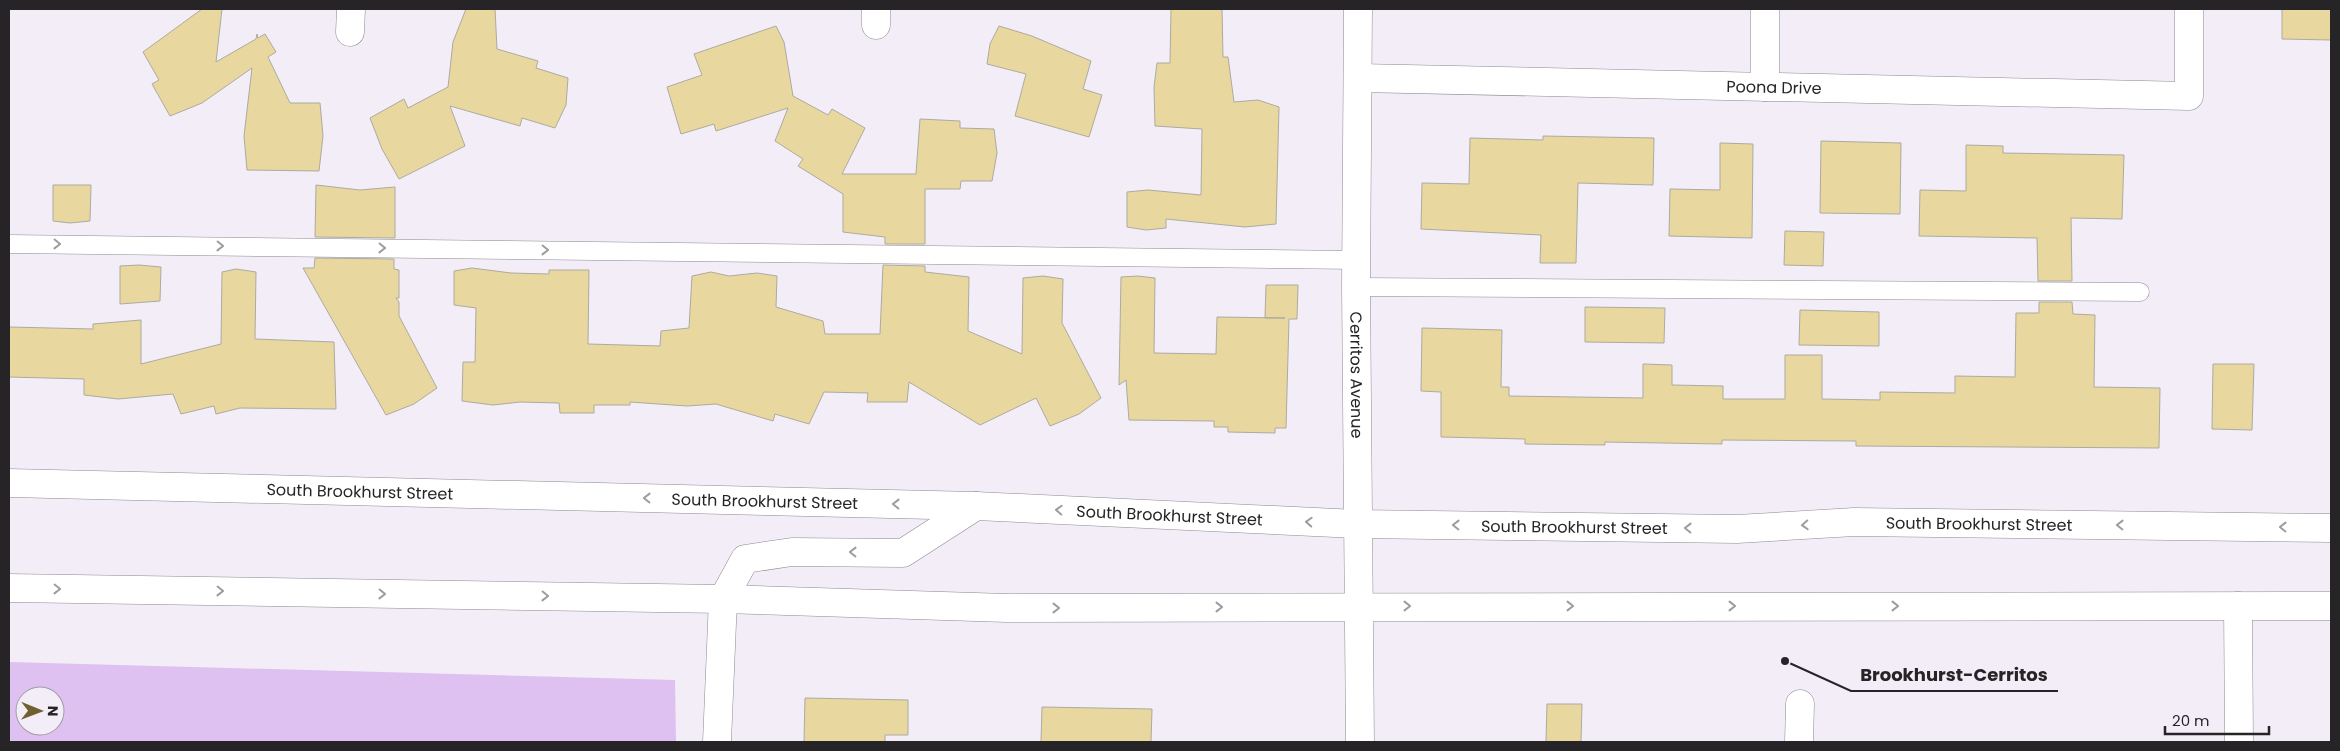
<svg xmlns="http://www.w3.org/2000/svg" width="2340" height="751" viewBox="0 0 2340 751" font-family="Poppins,sans-serif">
	<style>
		.green { fill: #dec1f1; fill-rule: evenodd }
		.building { fill: #e8d89f; stroke: #adaaa0 }
		.lines { fill: none; stroke-linecap: round; stroke-linejoin: round }
		.service-casing { stroke: #8e8992; stroke-width: 19 }
		.minor-casing { stroke: #8e8992; stroke-width: 29 }
		.tertiary-casing { stroke: #8e8992; stroke-width: 29 }
		.primary-casing { stroke: #8e8992; stroke-width: 29 }
		.service { stroke: #fff; stroke-width: 18 }
		.minor { stroke: #fff; stroke-width: 28 }
		.tertiary { stroke: #fff; stroke-width: 28 }
		.primary { stroke: #fff; stroke-width: 28 }
		.oneway { stroke: #9d9c9e }
		.labels { text-anchor: middle; dominant-baseline: central; stroke-width: 4; stroke-linejoin: round; paint-order: stroke }
		.street-label { font-size: 16px; fill: #262427; stroke: #f3edf7 }
		.leader { fill: none; stroke: #262427; stroke-width: 2 }
		.callout-dot { fill: #262427; stroke: #f3edf7; stroke-width: 2 }
		.callout-label { font-size: 18px; text-anchor: middle; font-weight: bold; fill: #262427; stroke: #f3edf7; stroke-width: 4; stroke-linejoin: round; paint-order: stroke }
	</style>
	<rect width="100%" height="100%" fill="#f3edf7"/>
	<path class="green" d="M 9,662 L 675,680 L 676,742 L 9,742 ZM 25,696 L 55,696 L 55,726 L 25,726 Z"/>
	<g class="building">
		<path d="M 202,9 L 222,9 L 216,62 L 256,39 L 257,34 L 258,38 L 265,34 L 276,52 L 268,57 L 290,103 L 320,103 L 323,136 L 319,171 L 247,170 L 244,136 L 252,68 L 202,103 L 170,116 L 152,84 L 159,80 L 143,52 Z"/>
		<path d="M 466,9 L 495,9 L 497,49 L 538,61 L 536,68 L 568,78 L 566,105 L 555,128 L 522,118 L 520,126 L 450,106 L 465,146 L 399,179 L 382,149 L 370,118 L 404,99 L 408,108 L 448,87 L 453,42 Z"/>
		<path d="M 1171,9 L 1222,9 L 1223,57 L 1228,57 L 1234,102 L 1258,100 L 1279,107 L 1276,224 L 1245,227 L 1166,219 L 1166,228 L 1146,230 L 1127,227 L 1127,192 L 1148,190 L 1201,195 L 1202,129 L 1155,126 L 1154,87 L 1157,63 L 1170,63 Z"/>
		<path d="M 2282,9 L 2331,9 L 2331,40 L 2282,39 Z"/>
		<path d="M 776,26 L 784,42 L 793,96 L 828,115 L 832,109 L 865,128 L 842,174 L 916,174 L 920,119 L 960,121 L 960,128 L 994,129 L 997,153 L 992,181 L 961,181 L 960,189 L 925,189 L 925,244 L 885,244 L 885,237 L 843,232 L 843,194 L 798,166 L 803,159 L 775,141 L 788,108 L 716,131 L 714,124 L 681,134 L 667,87 L 702,75 L 694,54 Z"/>
		<path d="M 999,26 L 1032,36 L 1091,61 L 1083,89 L 1102,95 L 1089,137 L 1015,116 L 1026,74 L 987,64 L 990,44 Z"/>
		<path d="M 1543,136 L 1654,138 L 1653,185 L 1578,183 L 1576,263 L 1540,263 L 1541,235 L 1421,229 L 1422,183 L 1469,184 L 1470,138 L 1543,140 Z"/>
		<path d="M 1821,141 L 1901,143 L 1900,214 L 1820,213 Z"/>
		<path d="M 1720,143 L 1753,144 L 1752,238 L 1669,236 L 1670,189 L 1720,190 Z"/>
		<path d="M 1966,145 L 2003,146 L 2003,153 L 2124,155 L 2122,219 L 2071,218 L 2072,281 L 2038,281 L 2037,238 L 1919,236 L 1920,190 L 1966,191 Z"/>
		<path d="M 53,185 L 91,185 L 90,221 L 70,223 L 53,221 Z"/>
		<path d="M 316,185 L 360,190 L 395,187 L 395,238 L 315,237 Z"/>
		<path d="M 1785,231 L 1824,232 L 1823,266 L 1784,265 Z"/>
		<path d="M 315,258 L 394,259 L 394,269 L 399,270 L 399,298 L 396,298 L 399,302 L 399,316 L 437,388 L 414,404 L 386,415 L 303,268 L 314,268 Z"/>
		<path d="M 139,265 L 161,267 L 160,301 L 120,304 L 120,266 Z"/>
		<path d="M 883,265 L 925,266 L 925,272 L 969,277 L 968,331 L 1022,354 L 1023,278 L 1043,276 L 1063,279 L 1062,323 L 1101,398 L 1079,414 L 1050,426 L 1036,398 L 980,425 L 909,382 L 907,402 L 867,402 L 868,393 L 824,392 L 809,424 L 775,414 L 773,421 L 716,404 L 687,406 L 630,402 L 630,405 L 594,405 L 594,413 L 560,413 L 559,403 L 520,402 L 493,405 L 462,401 L 463,362 L 475,362 L 476,308 L 454,305 L 454,271 L 472,268 L 511,273 L 549,274 L 549,270 L 589,270 L 588,344 L 660,346 L 661,331 L 689,328 L 692,276 L 711,272 L 729,276 L 757,273 L 777,276 L 776,307 L 823,321 L 825,334 L 880,334 Z"/>
		<path d="M 236,269 L 256,272 L 255,339 L 334,342 L 336,409 L 240,408 L 216,414 L 214,406 L 181,414 L 173,394 L 118,399 L 84,395 L 84,379 L 9,377 L 9,327 L 93,329 L 93,324 L 141,320 L 141,364 L 221,344 L 222,272 Z"/>
		<path d="M 1138,276 L 1155,278 L 1154,353 L 1216,354 L 1217,317 L 1285,318 L 1265,318 L 1266,285 L 1298,285 L 1297,319 L 1289,319 L 1286,428 L 1275,428 L 1275,433 L 1228,432 L 1228,427 L 1214,427 L 1214,421 L 1129,420 L 1126,380 L 1119,385 L 1121,277 Z"/>
		<path d="M 2039,302 L 2072,302 L 2073,314 L 2095,315 L 2094,387 L 2160,388 L 2159,448 L 1856,446 L 1856,441 L 1722,440 L 1722,444 L 1605,442 L 1605,445 L 1525,444 L 1525,439 L 1441,437 L 1441,392 L 1421,391 L 1422,328 L 1502,330 L 1501,387 L 1509,387 L 1509,396 L 1643,398 L 1643,364 L 1672,365 L 1672,385 L 1723,386 L 1723,399 L 1785,399 L 1785,355 L 1822,355 L 1822,399 L 1880,400 L 1880,392 L 1955,393 L 1955,376 L 2015,377 L 2016,313 L 2039,313 Z"/>
		<path d="M 1585,307 L 1665,308 L 1664,343 L 1585,342 Z"/>
		<path d="M 1800,310 L 1879,312 L 1879,346 L 1799,345 Z"/>
		<path d="M 2213,364 L 2254,364 L 2252,430 L 2212,429 Z"/>
		<path d="M 805,698 L 908,700 L 908,735 L 885,735 L 885,742 L 804,742 Z"/>
		<path d="M 1547,704 L 1582,704 L 1581,742 L 1546,742 Z"/>
		<path d="M 1042,707 L 1152,709 L 1151,742 L 1041,742 Z"/>
	</g>
	<g class="lines">
		<g class="service-casing">
			<g id="service">
				<path d="M 9,244 L 1357,260"/>
				<path d="M 1356,287 L 2140,292"/>
			</g>
		</g>
		<g class="minor-casing">
			<g id="minor">
				<path d="M 876,25 L 876,9"/>
				<path d="M 350,32 L 351,9"/>
				<path id="s1" d="M 1359,78 L 2189,96 L 2189,9"/>
				<path d="M 1765,87 L 1765,9"/>
				<path d="M 2238,606 L 2239,742"/>
				<path d="M 717,742 L 723,599"/>
				<path d="M 1799,742 L 1800,704"/>
			</g>
		</g>
		<g class="tertiary-casing">
			<g id="tertiary">
				<path id="s2" d="M 1358,9 L 1356,287 L 1360,742"/>
			</g>
		</g>
		<g class="primary-casing">
			<g id="primary">
				<path id="s3" d="M 9,483 L 976,506 L 1357,524 L 1737,529 L 1854,522 L 2331,528"/>
				<path d="M 9,588 L 723,599 L 1007,608 L 2331,606"/>
				<path d="M 723,599 L 745,559 L 792,552 L 903,553 L 976,506"/>
			</g>
		</g>
		<use href="#service" class="service"/>
		<use href="#minor" class="minor"/>
		<use href="#tertiary" class="tertiary"/>
		<use href="#primary" class="primary"/>
	</g>
	<defs><path id="oneway-chevron" d="M-2-3.5L2.5 0L-2 3.5" fill="none" stroke-width="1.6" stroke-linecap="round" stroke-linejoin="round" transform="scale(1.25)"/></defs>
	<g class="oneway">
		<use href="#oneway-chevron" transform="translate(57 244) rotate(1)"/>
		<use href="#oneway-chevron" transform="translate(220 246) rotate(1)"/>
		<use href="#oneway-chevron" transform="translate(382 248) rotate(1)"/>
		<use href="#oneway-chevron" transform="translate(545 250) rotate(1)"/>
		<use href="#oneway-chevron" transform="translate(647 498) rotate(-179)"/>
		<use href="#oneway-chevron" transform="translate(896 504) rotate(-179)"/>
		<use href="#oneway-chevron" transform="translate(1059 510) rotate(-177)"/>
		<use href="#oneway-chevron" transform="translate(1309 522) rotate(-177)"/>
		<use href="#oneway-chevron" transform="translate(1456 525) rotate(-179)"/>
		<use href="#oneway-chevron" transform="translate(1805 525) rotate(177)"/>
		<use href="#oneway-chevron" transform="translate(2120 525) rotate(-179)"/>
		<use href="#oneway-chevron" transform="translate(2283 527) rotate(-179)"/>
		<use href="#oneway-chevron" transform="translate(1688 528) rotate(-179)"/>
		<use href="#oneway-chevron" transform="translate(853 552) rotate(-179)"/>
		<use href="#oneway-chevron" transform="translate(57 589) rotate(1)"/>
		<use href="#oneway-chevron" transform="translate(220 591) rotate(1)"/>
		<use href="#oneway-chevron" transform="translate(382 594) rotate(1)"/>
		<use href="#oneway-chevron" transform="translate(545 596) rotate(1)"/>
		<use href="#oneway-chevron" transform="translate(1407 606)"/>
		<use href="#oneway-chevron" transform="translate(1570 606)"/>
		<use href="#oneway-chevron" transform="translate(1732 606)"/>
		<use href="#oneway-chevron" transform="translate(1895 606)"/>
		<use href="#oneway-chevron" transform="translate(1219 607)"/>
		<use href="#oneway-chevron" transform="translate(1056 608)"/>
	</g>
	<g class="labels">
		<g class="street-label">
			<text stroke="none"><textPath href="#s1" startOffset="415">Poona Drive</textPath></text>
			<text stroke="none"><textPath href="#s2" startOffset="366">Cerritos Avenue</textPath></text>
			<text stroke="none"><textPath href="#s3" startOffset="351">South Brookhurst Street</textPath></text>
			<text stroke="none"><textPath href="#s3" startOffset="756">South Brookhurst Street</textPath></text>
			<text stroke="none"><textPath href="#s3" startOffset="1161">South Brookhurst Street</textPath></text>
			<text stroke="none"><textPath href="#s3" startOffset="1971">South Brookhurst Street</textPath></text>
			<text stroke="none"><textPath href="#s3" startOffset="1566">South Brookhurst Street</textPath></text>
		</g>
	</g>
	<path class="leader" d="M1785 661L1851 691H2058"/>
	<circle class="callout-dot" cx="1785" cy="661" r="5"/>
	<g class="callout-label">
		<text x="1954" y="681">Brookhurst-Cerritos</text>
	</g>
	<rect width="2340" height="751" fill="none" stroke="#262427" stroke-width="20"/>
	<g transform="translate(40 711) rotate(91)"><circle r="24" fill="#f3edf7" stroke="#a19da4"/>
	<path d="M0-4L9 19L0 12L-9 19Z" fill="#6f612f"/>
	<text y="-8" font-size="14" font-weight="bold" text-anchor="middle" fill="#262427">N</text>
	</g>
	<path d="M2165 726v8h104v-8" fill="none" stroke="#262427" stroke-width="2.5"/>
	<text x="2172" y="726" font-size="15" fill="#262427" stroke="#f3edf7" stroke-width="4" paint-order="stroke">20 m</text>
</svg>
